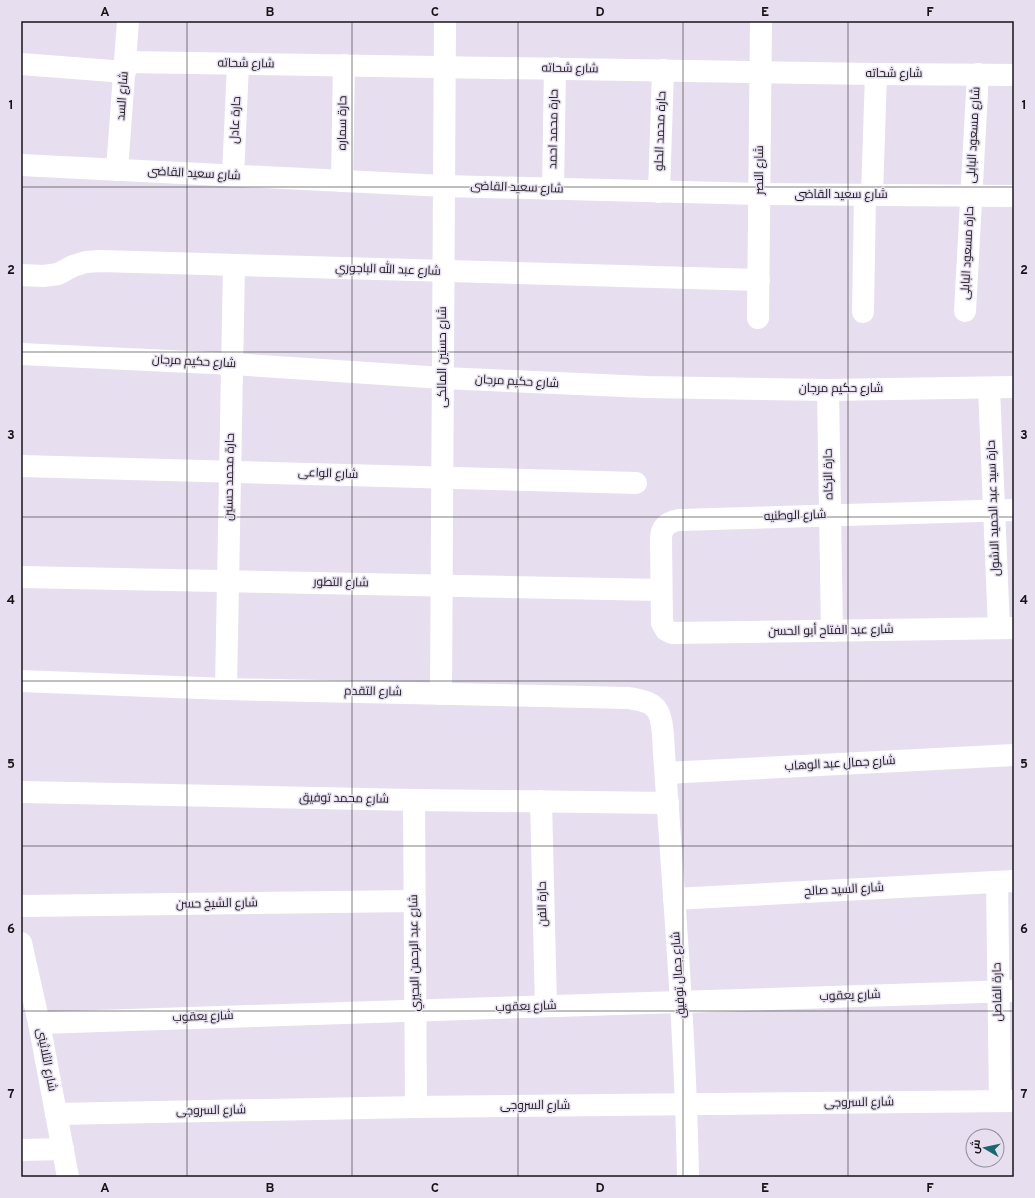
<svg xmlns="http://www.w3.org/2000/svg" width="1035" height="1198" viewBox="0 0 1035 1198" font-family="Overpass,Cairo,sans-serif">
	<style>
		.lines { fill: none; stroke-linecap: round; stroke-linejoin: round }
		.minor { stroke: #fff; stroke-width: 22 }
		.grid { fill: none; stroke: #17151a; stroke-width: 1; stroke-opacity: 0.55 }
		.labels { text-anchor: middle; dominant-baseline: central; stroke-width: 3; stroke-linejoin: round; paint-order: stroke }
		.street-label { font-size: 12px; fill: #17151a; stroke: #e7dfef }
		.neatline { fill: none; stroke: #17151a; stroke-width: 1.5 }
		.grid-label { font-size: 13px; text-anchor: middle; font-weight: bold; fill: #17151a }
	</style>
	<rect width="100%" height="100%" fill="#e7dfef"/>
	<g class="lines">
		<g class="minor">
			<path d="M 125,62 L 876,74 L 1014,75"/>
			<path d="M 21,64 L 125,72"/>
			<path d="M 21,165 L 444,186 L 760,194 L 1014,196"/>
			<path d="M 117,170 L 128,21"/>
			<path d="M 233,176 L 238,64"/>
			<path d="M 342,181 L 344,65"/>
			<path d="M 553,189 L 555,68"/>
			<path d="M 659,192 L 663,70"/>
			<path d="M 872,195 L 876,74"/>
			<path d="M 21,275 L 43,276 L 58,274 L 73,266 L 86,262 L 100,261 L 759,280"/>
			<path d="M 965,311 L 978,74"/>
			<path d="M 863,312 L 865,195"/>
			<path d="M 758,318 L 761,21"/>
			<path d="M 21,354 L 233,364 L 443,378 L 646,387 L 828,390 L 1014,387"/>
			<path d="M 989,388 L 999,628"/>
			<path d="M 828,390 L 832,631"/>
			<path d="M 21,466 L 636,483"/>
			<path d="M 1014,510 L 679,520 C 668,522 661,527 661,539 L 662,623 L 666,630 L 672,633 L 1014,628"/>
			<path d="M 21,577 L 661,590"/>
			<path d="M 21,681 L 226,689 L 629,698 C 640,700 655,702 659,714 C 664,726 663,741 664,753 C 666,782 668,810 670,838 C 678,951 686,1064 688,1177"/>
			<path d="M 226,689 L 234,265"/>
			<path d="M 441,694 L 445,21"/>
			<path d="M 666,773 L 1014,755"/>
			<path d="M 21,792 L 414,800 L 668,803"/>
			<path d="M 414,800 L 416,1107"/>
			<path d="M 541,801 L 546,1006"/>
			<path d="M 997,882 L 1000,1101"/>
			<path d="M 674,899 L 1014,881"/>
			<path d="M 21,906 L 414,901"/>
			<path d="M 21,943 L 39,1023 L 68,1177"/>
			<path d="M 39,1023 L 1014,991"/>
			<path d="M 56,1114 L 416,1107 L 1014,1101"/>
			<path d="M 21,1150 L 63,1149"/>
		</g>
	</g>
	<path class="grid" d="M 187,21 L 187,1177M 352,21 L 352,1177M 518,21 L 518,1177M 683,21 L 683,1177M 848,21 L 848,1177M 21,187 L 1014,187M 21,352 L 1014,352M 21,517 L 1014,517M 21,681 L 1014,681M 21,846 L 1014,846M 21,1011 L 1014,1011"/>
	<g class="labels">
		<g class="street-label">
			<text transform="translate(246 64) rotate(1)">شارع شحاته</text>
			<text transform="translate(570 69) rotate(1)">شارع شحاته</text>
			<text x="894" y="74">شارع شحاته</text>
			<text transform="translate(123 96) rotate(-86)">شارع السد</text>
			<text transform="translate(236 120) rotate(-87)">حارة عادل</text>
			<text transform="translate(343 123) rotate(-89)">حارة سماره</text>
			<text transform="translate(554 129) rotate(-89)">حارة محمد احمد</text>
			<text transform="translate(661 131) rotate(-88)">حارة محمد الحلو</text>
			<text transform="translate(974 135) rotate(-87)">شارع مسعود البابلى</text>
			<text transform="translate(760 170) rotate(-90)">شارع النصر</text>
			<text transform="translate(194 174) rotate(3)">شارع سعيد القاضى</text>
			<text transform="translate(517 188) rotate(2)">شارع سعيد القاضى</text>
			<text x="841" y="195">شارع سعيد القاضى</text>
			<text transform="translate(968 253) rotate(-87)">حارة مسعود البابلى</text>
			<text transform="translate(388 270) rotate(2)">شارع عبد الله الباجوري</text>
			<text transform="translate(443 357) rotate(-90)">شارع حسنين المالكى</text>
			<text transform="translate(194 362) rotate(3)">شارع حكيم مرجان</text>
			<text transform="translate(517 382) rotate(3)">شارع حكيم مرجان</text>
			<text x="841" y="389">شارع حكيم مرجان</text>
			<text transform="translate(328 474) rotate(2)">شارع الواعى</text>
			<text transform="translate(829 474) rotate(-91)">حارة الزكاه</text>
			<text transform="translate(230 477) rotate(-89)">حارة محمد حسنين</text>
			<text transform="translate(994 508) rotate(-92)">حارة سيد عبد الحميد الاشول</text>
			<text transform="translate(795 516) rotate(-2)">شارع الوطنيه</text>
			<text transform="translate(341 583) rotate(1)">شارع التطور</text>
			<text transform="translate(831 631) rotate(-1)">شارع عبد الفتاح أبو الحسن</text>
			<text transform="translate(373 692) rotate(1)">شارع التقدم</text>
			<text transform="translate(840 764) rotate(-3)">شارع جمال عبد الوهاب</text>
			<text transform="translate(344 799) rotate(1)">شارع محمد توفيق</text>
			<text transform="translate(844 890) rotate(-3)">شارع السيد صالح</text>
			<text transform="translate(217 904) rotate(-1)">شارع الشيخ حسن</text>
			<text transform="translate(543 904) rotate(-91)">حارة الفن</text>
			<text transform="translate(415 953) rotate(-91)">شارع عبد الرحمن البحيري</text>
			<text transform="translate(679 975) rotate(-94)">شارع جمال توفيق</text>
			<text transform="translate(998 992) rotate(-91)">حارة الفاصل</text>
			<text transform="translate(850 996) rotate(-2)">شارع يعقوب</text>
			<text transform="translate(526 1007) rotate(-2)">شارع يعقوب</text>
			<text transform="translate(203 1017) rotate(-2)">شارع يعقوب</text>
			<text transform="translate(46 1060) rotate(79)">شارع الثلاثينى</text>
			<text transform="translate(859 1103) rotate(-1)">شارع السروجى</text>
			<text x="535" y="1106">شارع السروجى</text>
			<text transform="translate(211 1111) rotate(-1)">شارع السروجى</text>
		</g>
	</g>
	<rect width="1035" height="1198" fill="none" stroke="#e7dfef" stroke-width="44"/>
	<g transform="translate(985 1148) rotate(279)"><circle r="19" fill="#e7dfef" stroke="#948e9a"/>
	<path d="M0-3L7 15L0 10L-7 15Z" fill="#1a676f"/>
	<text y="-6" font-size="11" font-weight="bold" text-anchor="middle" fill="#17151a">ش</text>
	</g>
	<rect x="22" y="22" width="991" height="1154" class="neatline"/>
	<g class="grid-label">
		<text x="105" y="16">A</text>
		<text x="270" y="16">B</text>
		<text x="435" y="16">C</text>
		<text x="600" y="16">D</text>
		<text x="765" y="16">E</text>
		<text x="930" y="16">F</text>
		<text x="11" y="109">1</text>
		<text x="1024" y="109">1</text>
		<text x="11" y="274">2</text>
		<text x="1024" y="274">2</text>
		<text x="11" y="439">3</text>
		<text x="1024" y="439">3</text>
		<text x="11" y="604">4</text>
		<text x="1024" y="604">4</text>
		<text x="11" y="768">5</text>
		<text x="1024" y="768">5</text>
		<text x="11" y="933">6</text>
		<text x="1024" y="933">6</text>
		<text x="11" y="1098">7</text>
		<text x="1024" y="1098">7</text>
		<text x="105" y="1192">A</text>
		<text x="270" y="1192">B</text>
		<text x="435" y="1192">C</text>
		<text x="600" y="1192">D</text>
		<text x="765" y="1192">E</text>
		<text x="930" y="1192">F</text>
	</g>
</svg>
